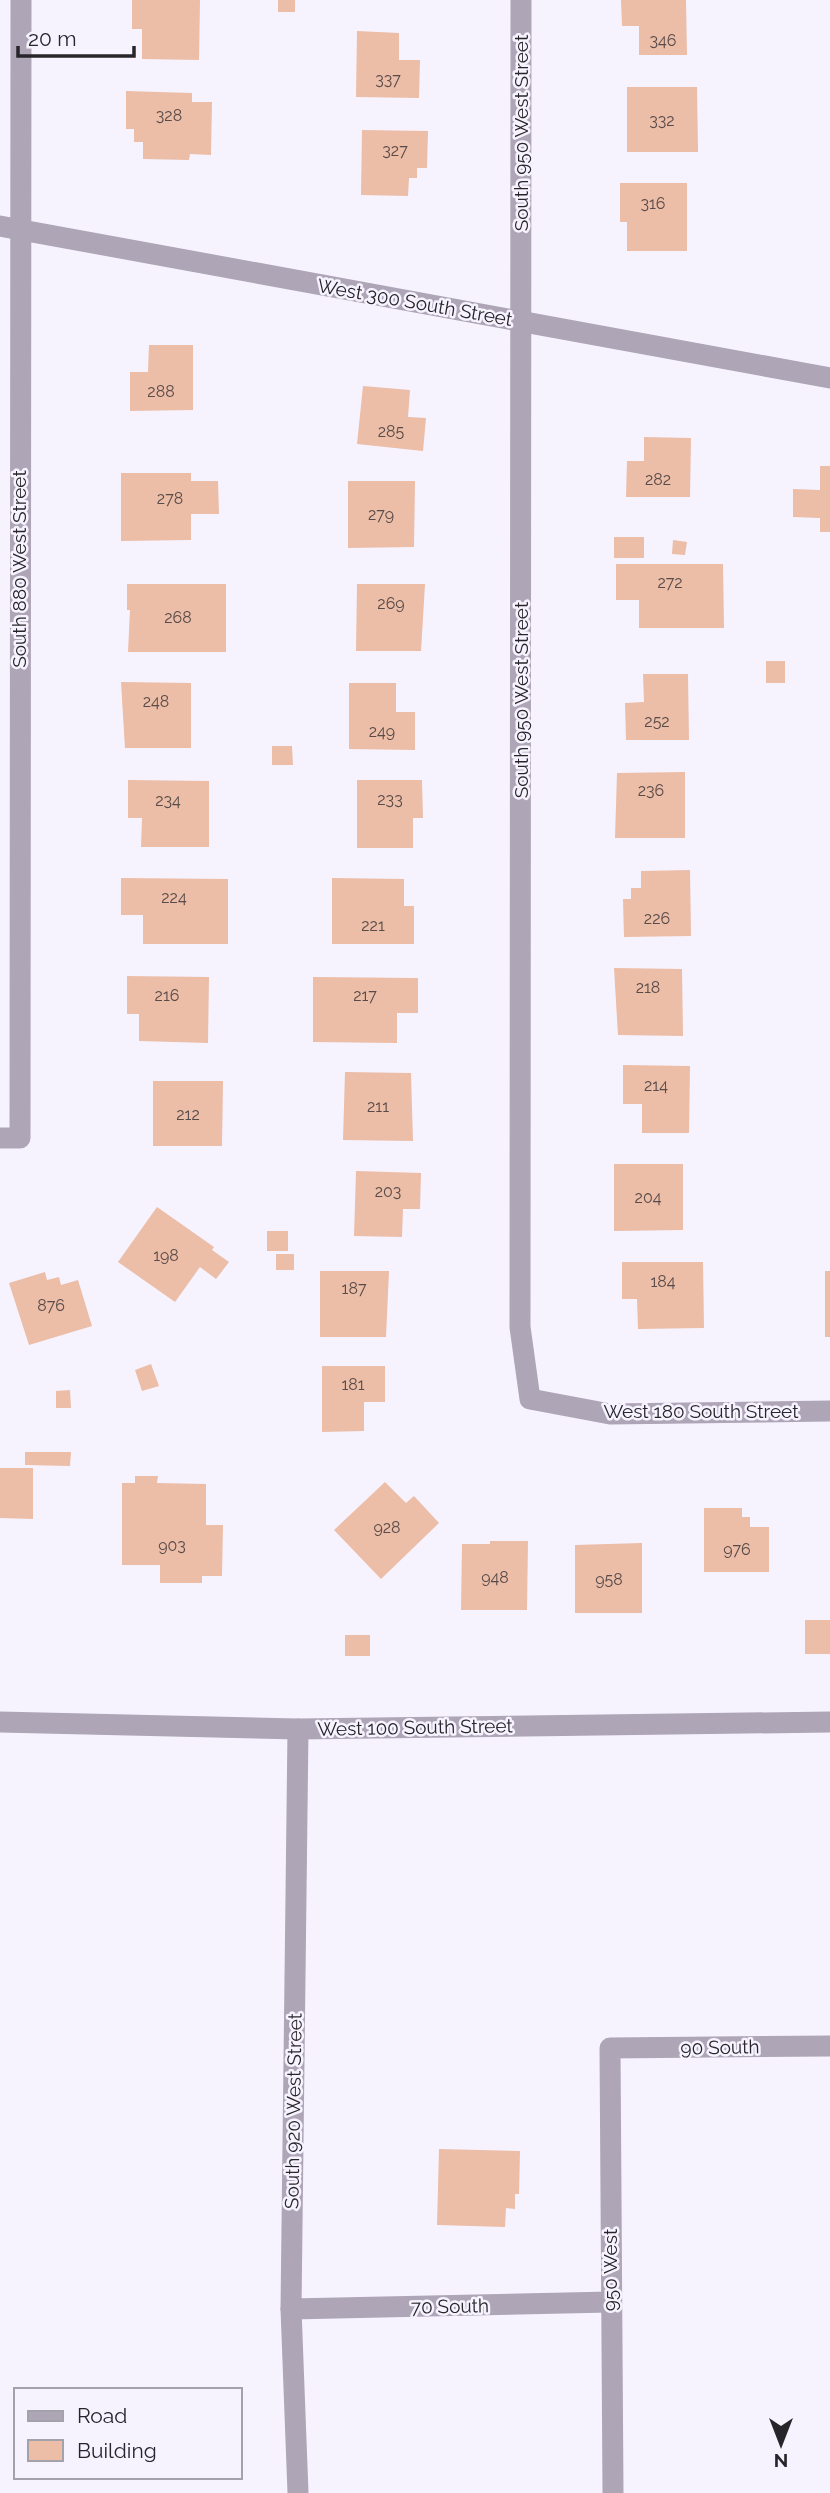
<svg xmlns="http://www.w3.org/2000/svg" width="830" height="2493" viewBox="0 0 830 2493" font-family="Raleway,sans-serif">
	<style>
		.building { fill: #ecbda7 }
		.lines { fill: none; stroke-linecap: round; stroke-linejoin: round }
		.minor { stroke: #aea5b7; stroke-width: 21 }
		.labels { text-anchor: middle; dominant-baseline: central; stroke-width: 5; stroke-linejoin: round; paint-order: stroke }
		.number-label { font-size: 16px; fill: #584b49 }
		.street-label { font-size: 19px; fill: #27252a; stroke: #f6f3ff }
	</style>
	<rect width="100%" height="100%" fill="#f6f3ff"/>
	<g class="building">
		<path d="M 132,0 L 200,0 L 199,60 L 142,59 L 142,29 L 132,29 Z"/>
		<rect x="278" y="0" width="17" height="12"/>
		<path d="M 621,0 L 686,0 L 687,55 L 639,55 L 639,26 L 622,26 Z"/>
		<path d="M 357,31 L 399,33 L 399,60 L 420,60 L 419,98 L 356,97 Z"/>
		<path d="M 627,87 L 697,87 L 698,152 L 627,152 Z"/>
		<path d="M 126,91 L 192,93 L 192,102 L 212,102 L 211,155 L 190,154 L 189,160 L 143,159 L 143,142 L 134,142 L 134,129 L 126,129 Z"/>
		<path d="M 362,130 L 428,131 L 427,168 L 417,168 L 417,178 L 409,178 L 408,196 L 361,195 Z"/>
		<path d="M 620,183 L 687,183 L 687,251 L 627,251 L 627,222 L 620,222 Z"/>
		<path d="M 149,345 L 193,345 L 193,410 L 130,411 L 130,372 L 148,372 Z"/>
		<path d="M 363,386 L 410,390 L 408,417 L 426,418 L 423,451 L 357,444 Z"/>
		<path d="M 644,437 L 691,438 L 690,497 L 626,497 L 627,461 L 644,461 Z"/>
		<path d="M 820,466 L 830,466 L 830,532 L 820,532 L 820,518 L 793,517 L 793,489 L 820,490 Z"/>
		<path d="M 121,473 L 191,473 L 191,481 L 218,481 L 219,514 L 191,514 L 191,540 L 121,541 Z"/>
		<path d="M 348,481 L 415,481 L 414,547 L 348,548 Z"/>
		<rect x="614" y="537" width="30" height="21"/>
		<path d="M 673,540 L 687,542 L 685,555 L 672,554 Z"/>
		<path d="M 616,564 L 723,564 L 724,628 L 639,628 L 639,600 L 616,600 Z"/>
		<path d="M 127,584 L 226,584 L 226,652 L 128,652 L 130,610 L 127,610 Z"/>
		<path d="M 357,584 L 425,584 L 421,651 L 356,651 Z"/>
		<rect x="766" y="661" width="19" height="22"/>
		<path d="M 643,674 L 688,674 L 689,740 L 626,740 L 625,703 L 644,702 Z"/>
		<path d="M 121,682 L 191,683 L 191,748 L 125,748 Z"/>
		<path d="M 349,683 L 396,683 L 396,712 L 415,712 L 415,750 L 349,749 Z"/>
		<path d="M 272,746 L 292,746 L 293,765 L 272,765 Z"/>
		<path d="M 685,772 L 685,838 L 615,838 L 617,773 Z"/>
		<path d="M 128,780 L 209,781 L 209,847 L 141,847 L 142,818 L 128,818 Z"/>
		<path d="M 357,780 L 422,780 L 423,818 L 413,818 L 413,848 L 357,848 Z"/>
		<path d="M 690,870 L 691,936 L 624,937 L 623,899 L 631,899 L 631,888 L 641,888 L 641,871 Z"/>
		<path d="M 121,878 L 228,879 L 228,944 L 143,944 L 143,915 L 121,915 Z"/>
		<path d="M 332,878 L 404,879 L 404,906 L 414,906 L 414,944 L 332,944 Z"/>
		<path d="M 614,968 L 682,969 L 683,1036 L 618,1035 Z"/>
		<path d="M 127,976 L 209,977 L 208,1043 L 139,1041 L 139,1014 L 127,1014 Z"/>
		<path d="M 313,977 L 418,978 L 418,1013 L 397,1013 L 397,1043 L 313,1042 Z"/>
		<path d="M 623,1065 L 690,1066 L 689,1133 L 642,1133 L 642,1104 L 623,1104 Z"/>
		<path d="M 345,1072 L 411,1073 L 413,1141 L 343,1140 Z"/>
		<path d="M 153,1081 L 223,1081 L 222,1146 L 153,1146 Z"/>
		<path d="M 614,1164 L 683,1164 L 683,1230 L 614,1231 Z"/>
		<path d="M 356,1171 L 421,1173 L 420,1209 L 403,1209 L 402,1237 L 354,1236 Z"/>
		<path d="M 157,1207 L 214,1247 L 212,1250 L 229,1262 L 216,1279 L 200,1267 L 175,1302 L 118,1262 Z"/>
		<rect x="267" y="1231" width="21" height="20"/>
		<rect x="276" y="1254" width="18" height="16"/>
		<path d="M 622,1262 L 703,1262 L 704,1328 L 638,1329 L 637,1299 L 622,1299 Z"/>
		<path d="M 320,1271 L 389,1271 L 386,1337 L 320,1337 Z"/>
		<rect x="825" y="1271" width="5" height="66"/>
		<path d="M 45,1272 L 47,1280 L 59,1277 L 61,1285 L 78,1280 L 92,1326 L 29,1345 L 9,1283 Z"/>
		<path d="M 151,1364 L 159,1386 L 142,1391 L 135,1370 Z"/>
		<path d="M 322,1366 L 385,1366 L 385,1402 L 364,1402 L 364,1431 L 322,1432 Z"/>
		<path d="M 70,1390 L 71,1408 L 56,1408 L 56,1391 Z"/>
		<path d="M 25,1452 L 71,1452 L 70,1466 L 25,1465 Z"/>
		<path d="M 0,1468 L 33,1468 L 33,1519 L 0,1518 Z"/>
		<path d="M 135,1476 L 158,1476 L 157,1483 L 206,1484 L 206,1525 L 223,1525 L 222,1576 L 202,1576 L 202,1583 L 160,1583 L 160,1565 L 122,1565 L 122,1483 L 135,1483 Z"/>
		<path d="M 385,1482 L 406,1503 L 414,1496 L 439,1523 L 381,1579 L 334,1530 Z"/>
		<path d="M 704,1508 L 742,1508 L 742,1517 L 750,1517 L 750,1527 L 769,1527 L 769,1572 L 704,1572 Z"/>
		<path d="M 490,1541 L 528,1541 L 527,1610 L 461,1610 L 462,1544 L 490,1544 Z"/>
		<path d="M 642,1543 L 642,1613 L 575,1613 L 575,1545 Z"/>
		<rect x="805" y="1620" width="25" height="34"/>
		<rect x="345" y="1635" width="25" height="21"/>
		<path d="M 439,2149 L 520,2151 L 519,2194 L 515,2194 L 515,2209 L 506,2208 L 505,2227 L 437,2225 Z"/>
	</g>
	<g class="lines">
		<g class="minor">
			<path d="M 521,0 L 520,1327 L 530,1399 L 610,1414 L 830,1411"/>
			<path d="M 0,226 L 830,378"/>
			<path d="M 0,1138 L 20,1138 L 21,0"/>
			<path d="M 0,1722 L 298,1729 L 830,1722"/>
			<path d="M 291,2309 L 610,2302"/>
			<path d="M 298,2493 L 291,2309 L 298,1729"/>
			<path d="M 613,2493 L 610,2048 L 830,2046"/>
		</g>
	</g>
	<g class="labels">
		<g class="number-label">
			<text x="663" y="40">346</text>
			<text x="388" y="79">337</text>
			<text x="169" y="115">328</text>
			<text x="662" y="120">332</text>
			<text x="395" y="150">327</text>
			<text x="653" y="203">316</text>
			<text x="161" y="391">288</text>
			<text x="391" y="431">285</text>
			<text x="658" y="479">282</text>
			<text x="170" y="498">278</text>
			<text x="381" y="514">279</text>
			<text x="670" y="582">272</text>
			<text x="391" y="603">269</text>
			<text x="178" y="617">268</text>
			<text x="156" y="701">248</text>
			<text x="657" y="721">252</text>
			<text x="382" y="731">249</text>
			<text x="651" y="790">236</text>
			<text x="390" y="799">233</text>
			<text x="168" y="800">234</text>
			<text x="174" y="897">224</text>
			<text x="657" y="918">226</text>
			<text x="373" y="925">221</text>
			<text x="648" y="987">218</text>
			<text x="167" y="995">216</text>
			<text x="365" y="995">217</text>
			<text x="656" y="1085">214</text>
			<text x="378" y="1106">211</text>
			<text x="188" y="1114">212</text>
			<text x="388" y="1191">203</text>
			<text x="648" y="1197">204</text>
			<text x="166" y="1255">198</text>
			<text x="663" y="1281">184</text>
			<text x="354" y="1288">187</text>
			<text x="51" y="1305">876</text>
			<text x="353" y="1384">181</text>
			<text x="387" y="1527">928</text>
			<text x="172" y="1545">903</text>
			<text x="737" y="1549">976</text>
			<text x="495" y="1577">948</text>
			<text x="609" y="1579">958</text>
		</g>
		<g class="street-label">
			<text transform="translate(521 133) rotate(-90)">South 950 West Street</text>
			<text transform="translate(415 302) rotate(10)">West 300 South Street</text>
			<text transform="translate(19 569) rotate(-90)">South 880 West Street</text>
			<text transform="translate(521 700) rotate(-90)">South 950 West Street</text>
			<text x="701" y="1411">West 180 South Street</text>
			<text transform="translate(415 1727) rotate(-1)">West 100 South Street</text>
			<text transform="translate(720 2047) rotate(-1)">90 South</text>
			<text transform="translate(293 2111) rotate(-89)">South 920 West Street</text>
			<text transform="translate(610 2270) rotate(-90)">950 West</text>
			<text transform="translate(450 2306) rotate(-1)">70 South</text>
		</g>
	</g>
	<rect x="14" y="2388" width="228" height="91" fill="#f6f3ff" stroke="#a3a1aa" stroke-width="2"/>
	<rect x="28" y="2411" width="35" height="10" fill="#aea5b7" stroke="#a3a1aa" stroke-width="2"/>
	<text x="77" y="2423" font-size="21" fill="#27252a">Road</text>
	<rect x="28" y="2440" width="35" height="21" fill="#ecbda7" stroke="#a3a1aa" stroke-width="2"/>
	<text x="77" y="2458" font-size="21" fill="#27252a">Building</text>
	<g transform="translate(781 2444) rotate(180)" stroke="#f6f3ff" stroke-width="5" paint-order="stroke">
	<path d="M0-5L12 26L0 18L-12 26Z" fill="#27252a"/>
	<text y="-10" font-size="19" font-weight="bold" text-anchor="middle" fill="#27252a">N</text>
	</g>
	<path d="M18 46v10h116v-10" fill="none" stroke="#27252a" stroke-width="3.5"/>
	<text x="28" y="46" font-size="21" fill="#27252a" stroke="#f6f3ff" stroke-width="5" paint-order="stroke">20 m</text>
</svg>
